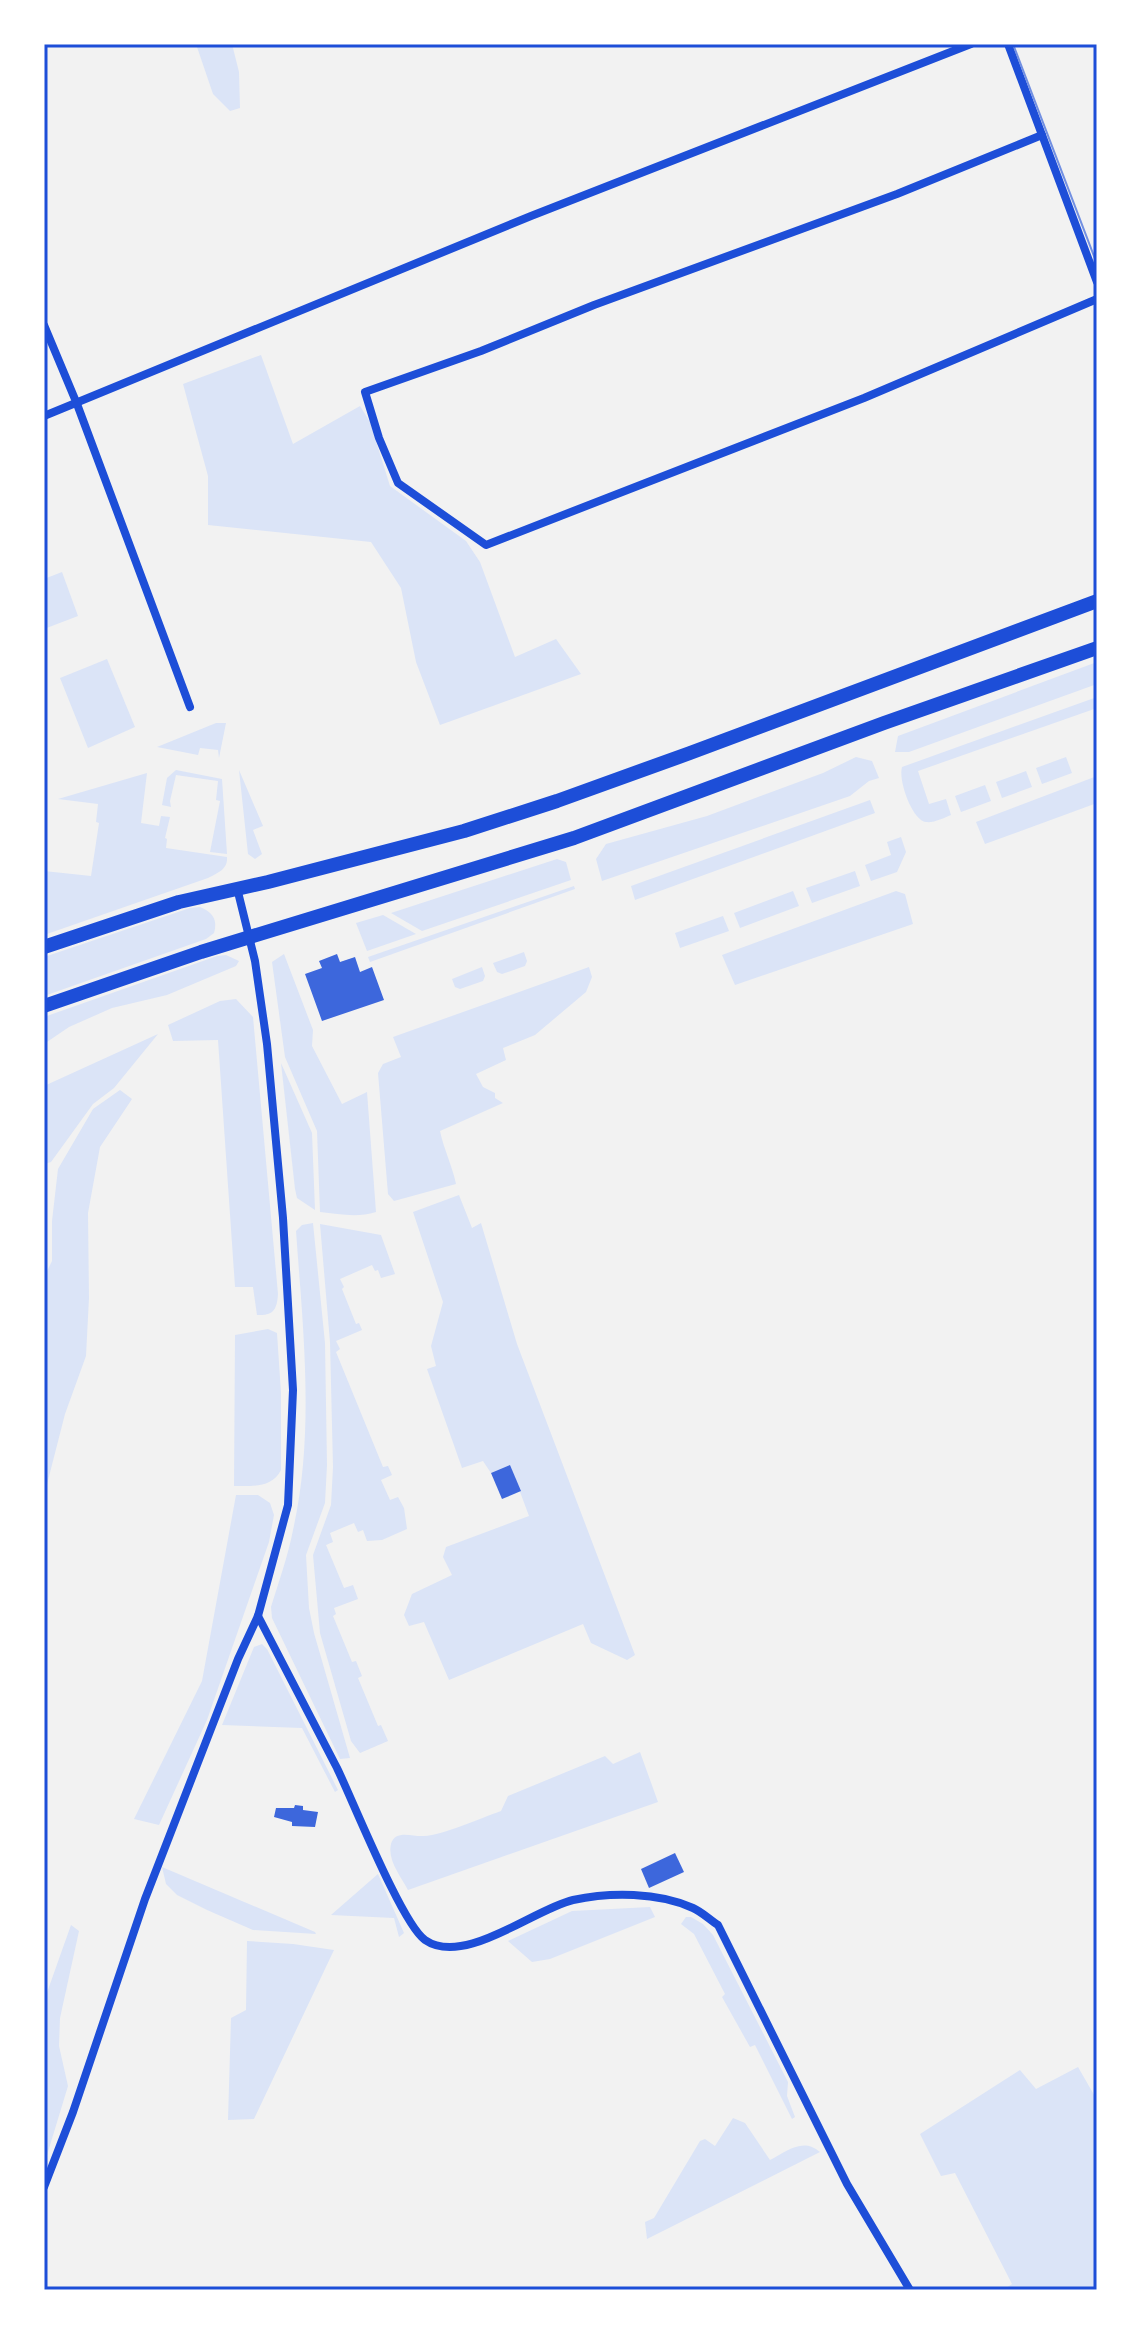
<svg xmlns="http://www.w3.org/2000/svg" width="1141" height="2334" viewBox="0 0 1141 2334" font-family="'PT Sans',sans-serif">
	<style>
		.green { fill: #dbe4f7 }
		.building { fill: #3d67dc }
		.lines { fill: none; stroke-linecap: round; stroke-linejoin: round }
		.minor { stroke: #1d4ed8; stroke-width: 8 }
		.secondary { stroke: #1d4ed8; stroke-width: 14 }
		.tram { stroke: #7290e2; stroke-width: 2 }
		.neatline { fill: none; stroke: #1d4ed8; stroke-width: 3 }
	</style>
	<rect width="100%" height="100%" fill="#f2f2f2"/>
	<g class="green">
		<path d="M 196,44 L 232,44 L 239,72 L 240,108 L 230,111 L 213,94 Z"/>
		<path d="M 261,355 L 293,444 L 360,406 L 370,422 L 390,486 L 466,541 L 480,562 L 515,657 L 556,639 L 581,674 L 440,725 L 416,662 L 401,588 L 371,542 L 208,525 L 208,476 L 183,384 Z"/>
		<path d="M 62,572 L 78,616 L 44,629 L 44,579 Z"/>
		<path d="M 107,659 L 135,727 L 88,748 L 60,678 Z"/>
		<path d="M 1097,662 L 1097,684 L 909,752 L 895,752 L 898,736 Z"/>
		<path d="M 1097,697 L 1097,708 L 918,771 L 929,804 L 946,799 L 951,815 C 944,818 934,823 926,822 C 912,820 898,780 902,767 Z"/>
		<path d="M 216,723 L 226,723 L 219,758 L 218,750 L 200,748 L 198,755 L 157,747 Z"/>
		<path d="M 856,757 L 872,761 L 879,778 L 869,781 L 850,796 L 602,881 L 596,859 L 606,844 L 707,816 L 823,773 Z"/>
		<path d="M 1066,757 L 1072,773 L 1042,784 L 1036,768 Z"/>
		<path d="M 176,770 L 222,779 L 227,854 L 210,852 L 220,801 L 216,800 L 218,781 L 176,775 L 170,801 L 171,807 L 162,805 L 167,778 Z"/>
		<path d="M 239,770 L 263,826 L 253,830 L 262,854 L 255,859 L 248,854 Z"/>
		<path d="M 1026,771 L 1032,787 L 1002,798 L 996,782 Z"/>
		<path d="M 147,773 L 141,823 L 159,826 L 161,816 L 170,817 L 165,838 L 167,839 L 166,848 L 227,857 C 228,869 218,873 208,878 L 44,935 L 44,871 L 91,876 L 99,823 L 96,822 L 98,804 L 58,799 Z"/>
		<path d="M 1097,776 L 1097,803 L 985,844 L 976,822 Z"/>
		<path d="M 985,785 L 991,801 L 961,812 L 955,796 Z"/>
		<path d="M 870,800 L 875,813 L 635,900 L 631,886 Z"/>
		<path d="M 901,837 L 906,852 L 897,872 L 871,881 L 865,865 L 891,855 L 887,842 Z"/>
		<path d="M 557,859 L 566,862 L 571,880 L 422,931 L 391,913 Z"/>
		<path d="M 855,871 L 860,886 L 812,903 L 806,888 Z"/>
		<path d="M 574,886 L 575,889 L 370,962 L 368,957 Z"/>
		<path d="M 793,891 L 799,906 L 740,928 L 734,913 Z"/>
		<path d="M 896,891 L 905,894 L 913,924 L 735,985 L 722,955 Z"/>
		<path d="M 200,907 C 212,912 218,919 214,933 L 206,939 L 44,996 L 44,957 L 190,908 Z"/>
		<path d="M 383,915 L 416,934 L 367,951 L 356,923 Z"/>
		<path d="M 723,916 L 729,931 L 680,948 L 675,933 Z"/>
		<path d="M 524,952 L 527,961 L 525,966 L 502,974 L 497,972 L 493,963 Z"/>
		<path d="M 284,954 L 313,1030 L 312,1046 L 342,1104 L 367,1092 L 376,1212 C 357,1218 339,1214 320,1212 L 317,1131 L 285,1057 L 272,962 Z"/>
		<path d="M 226,955 L 239,961 L 236,966 L 167,995 L 112,1008 L 69,1027 L 44,1044 L 44,1017 L 217,956 Z"/>
		<path d="M 482,967 L 485,976 L 483,981 L 460,989 L 455,987 L 452,979 Z"/>
		<path d="M 589,967 L 592,977 L 586,992 L 535,1035 L 503,1048 L 506,1060 L 476,1074 L 483,1087 L 495,1093 L 495,1098 L 503,1103 L 440,1131 C 444,1150 452,1165 456,1184 L 394,1201 L 388,1194 L 378,1073 L 383,1064 L 401,1057 L 393,1037 Z"/>
		<path d="M 236,999 L 253,1017 L 278,1294 C 277,1309 274,1316 257,1315 L 253,1287 L 235,1287 L 218,1040 L 173,1041 L 168,1025 L 220,1001 Z"/>
		<path d="M 158,1034 L 114,1088 L 93,1104 L 51,1162 L 44,1164 L 44,1086 Z"/>
		<path d="M 281,1063 L 312,1133 L 315,1210 L 297,1198 L 295,1189 Z"/>
		<path d="M 120,1090 L 132,1099 L 100,1147 L 88,1213 L 89,1298 L 86,1356 L 65,1414 L 44,1496 L 44,1277 L 52,1261 L 52,1221 L 58,1169 L 93,1109 Z"/>
		<path d="M 459,1195 L 472,1228 L 481,1223 L 517,1344 L 635,1655 L 627,1660 L 591,1643 L 583,1624 L 449,1680 L 424,1622 L 409,1626 L 404,1615 L 412,1594 L 452,1575 L 443,1557 L 446,1547 L 529,1516 L 510,1465 L 491,1473 L 483,1461 L 462,1468 L 427,1369 L 436,1366 L 431,1346 L 443,1302 L 413,1212 Z"/>
		<path d="M 313,1223 L 325,1343 L 327,1465 L 325,1503 L 306,1555 L 309,1608 L 314,1633 L 350,1758 L 340,1759 L 272,1618 L 271,1607 C 279,1581 288,1556 293,1530 C 315,1433 303,1329 296,1231 L 302,1225 Z"/>
		<path d="M 320,1224 L 381,1235 L 395,1274 L 381,1278 L 378,1270 L 375,1271 L 372,1265 L 340,1279 L 344,1287 L 342,1289 L 356,1324 L 359,1323 L 362,1330 L 336,1341 L 340,1349 L 336,1352 L 383,1467 L 388,1466 L 392,1475 L 381,1480 L 390,1500 L 398,1497 L 404,1508 L 407,1529 L 382,1540 L 367,1541 L 363,1530 L 358,1532 L 354,1523 L 330,1533 L 333,1542 L 326,1545 L 344,1588 L 353,1585 L 358,1599 L 334,1608 L 336,1614 L 333,1616 L 352,1662 L 356,1661 L 362,1676 L 358,1678 L 378,1726 L 381,1725 L 388,1741 L 360,1753 L 351,1741 L 320,1633 L 313,1555 L 331,1505 L 333,1467 L 330,1342 Z"/>
		<path d="M 268,1329 L 277,1333 L 281,1393 L 281,1470 C 272,1488 253,1486 234,1486 L 235,1335 Z"/>
		<path d="M 236,1495 L 258,1495 L 270,1503 L 274,1515 L 269,1542 L 207,1720 L 159,1825 L 134,1819 L 202,1681 Z"/>
		<path d="M 262,1644 L 267,1649 L 338,1790 L 335,1792 L 302,1728 L 222,1725 L 254,1647 Z"/>
		<path d="M 640,1752 L 658,1802 L 408,1890 C 401,1877 387,1860 391,1844 C 395,1829 413,1837 424,1836 C 443,1835 481,1818 501,1811 L 508,1796 L 605,1756 L 613,1764 Z"/>
		<path d="M 162,1867 L 315,1932 L 316,1934 L 253,1930 L 207,1910 L 177,1895 L 166,1884 Z"/>
		<path d="M 378,1874 L 404,1933 L 399,1937 L 394,1918 L 331,1915 Z"/>
		<path d="M 650,1907 L 655,1917 L 550,1959 L 532,1962 L 508,1941 L 572,1911 Z"/>
		<path d="M 686,1917 L 691,1917 L 703,1924 L 713,1935 L 788,2082 L 787,2096 L 795,2117 L 792,2119 L 755,2045 L 750,2047 L 722,1997 L 725,1994 L 694,1934 L 681,1924 Z"/>
		<path d="M 71,1925 L 79,1931 L 60,2018 L 59,2046 L 68,2086 L 44,2165 L 44,2001 Z"/>
		<path d="M 247,1941 L 293,1944 L 334,1950 L 254,2119 L 228,2120 L 231,2018 L 246,2010 Z"/>
		<path d="M 1078,2067 L 1097,2100 L 1097,2290 L 1003,2290 L 1012,2284 L 955,2173 L 941,2176 L 920,2134 L 1020,2070 L 1036,2089 Z"/>
		<path d="M 733,2118 L 745,2123 L 770,2160 C 787,2151 803,2137 820,2152 L 647,2239 L 645,2222 L 654,2218 L 700,2141 L 705,2139 L 715,2146 Z"/>
	</g>
	<g class="building">
		<path d="M 337,954 L 340,962 L 355,957 L 360,972 L 372,967 L 384,1000 L 322,1021 L 305,974 L 322,968 L 319,961 Z"/>
		<path d="M 510,1465 L 521,1491 L 502,1499 L 491,1473 Z"/>
		<path d="M 295,1805 L 303,1806 L 303,1810 L 318,1812 L 315,1827 L 292,1826 L 292,1822 L 274,1817 L 276,1808 L 294,1808 Z"/>
		<path d="M 675,1853 L 684,1872 L 649,1888 L 641,1869 Z"/>
	</g>
	<g class="lines">
		<g class="minor">
			<path d="M 1008,44 L 1097,282"/>
			<path d="M 1042,135 L 897,194 L 594,305 L 481,351 L 365,392 L 379,438 L 398,483 L 486,545 L 864,398 L 1097,299"/>
			<path d="M 44,325 L 77,404 L 190,707"/>
			<path d="M 44,416 L 531,216 L 971,44"/>
			<path d="M 258,1616 C 284,1667 311,1717 337,1768 C 353,1801 402,1924 425,1940 C 464,1967 534,1909 573,1900 C 610,1892 658,1892 693,1908 C 702,1912 710,1920 718,1925 L 847,2184 L 910,2290"/>
			<path d="M 44,2187 L 73,2112 L 145,1899 L 238,1659 L 258,1616 L 288,1505 L 293,1390 L 283,1218 L 267,1044 L 255,961 L 237,888"/>
		</g>
		<g class="secondary">
			<path d="M 44,947 L 179,902 L 268,882 L 464,831 L 557,801 L 690,753 L 1097,601"/>
			<path d="M 44,1006 L 201,952 L 574,838 L 884,723 L 1097,648"/>
		</g>
		<path class="tram" d="M 1013,44 L 1097,264"/>
	</g>
	<rect width="1141" height="2334" fill="none" stroke="#ffffff" stroke-width="92"/>
	<rect x="46" y="46" width="1049" height="2242" class="neatline"/>
</svg>
